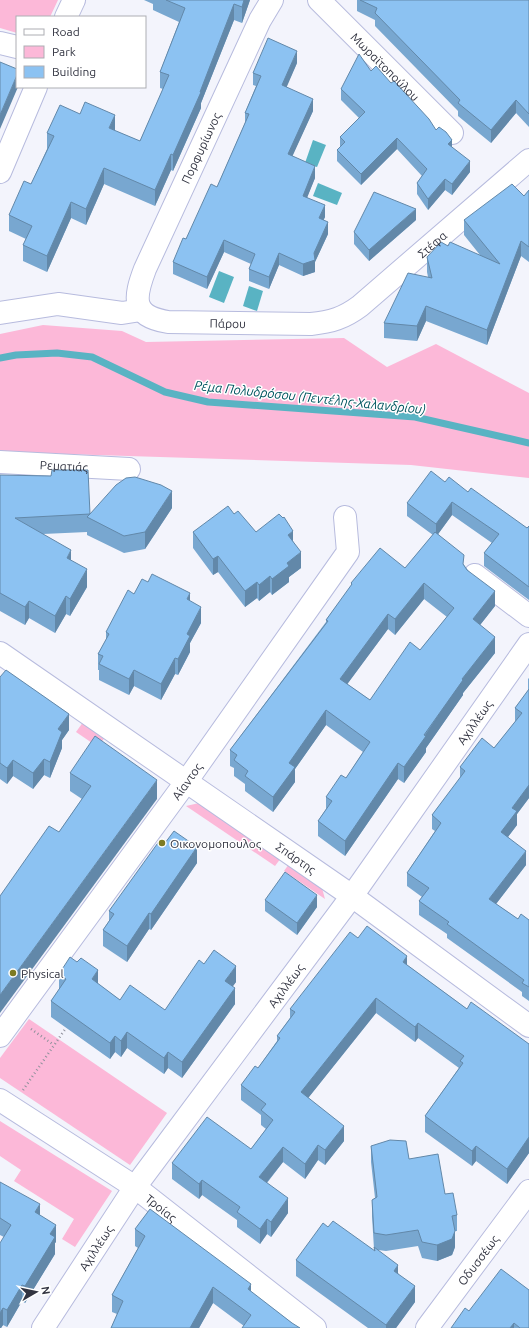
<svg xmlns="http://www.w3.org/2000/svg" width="529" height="1328" viewBox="0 0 529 1328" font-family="Ubuntu,sans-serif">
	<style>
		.green { fill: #fcb8d8 }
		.water { fill: #59b3c3 }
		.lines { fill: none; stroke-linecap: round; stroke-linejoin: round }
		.stream { stroke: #59b3c3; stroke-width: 7 }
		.minor-casing { stroke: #b7bbde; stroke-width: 24 }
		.path { stroke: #90919c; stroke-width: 2.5; stroke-dasharray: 1 3; stroke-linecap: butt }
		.minor { stroke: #fff; stroke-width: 22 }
		.wall { fill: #78a7d0; fill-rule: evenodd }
		.shaded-wall { fill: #6288a9 }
		.building { fill: #8cc2f2; stroke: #6288a9; fill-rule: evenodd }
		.poi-dot { fill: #7d7b22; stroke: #fff; stroke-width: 1.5 }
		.labels { text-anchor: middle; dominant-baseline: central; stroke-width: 3; stroke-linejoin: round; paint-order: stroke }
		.street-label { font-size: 12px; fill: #323441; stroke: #fff }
		.poi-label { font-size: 12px; fill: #323441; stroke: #fff; text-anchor: start }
		.water-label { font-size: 13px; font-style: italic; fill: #00545f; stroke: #fff }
	</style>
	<rect width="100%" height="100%" fill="#f3f4fc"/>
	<g class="green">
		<path d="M 0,0 L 58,0 L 50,17 L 17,17 L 17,33 L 0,28 Z"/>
		<path d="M 43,325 L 122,331 L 146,342 L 344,338 L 387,367 L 436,344 L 529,393 L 529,478 L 411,465 L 0,452 L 0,334 Z"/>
		<path d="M 86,718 L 108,733 L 98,747 L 76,732 Z"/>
		<path d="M 199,803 L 281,858 L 275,866 L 186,806 Z"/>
		<path d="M 289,864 L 322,888 L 325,899 L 284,871 Z"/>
		<path d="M 29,1019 L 167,1113 L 130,1165 L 0,1078 L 0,1058 Z"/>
		<path d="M 0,1121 L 112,1191 L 75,1247 L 62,1239 L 74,1219 L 14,1181 L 21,1170 L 0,1156 Z"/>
	</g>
	<g class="water">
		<path d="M 313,140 L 326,145 L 317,167 L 305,163 Z"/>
		<path d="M 318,183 L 342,193 L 337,205 L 313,196 Z"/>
		<path d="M 219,271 L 234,277 L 224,303 L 209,297 Z"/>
		<path d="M 249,286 L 263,291 L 257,311 L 243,306 Z"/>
	</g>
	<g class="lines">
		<path class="stream" d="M 0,358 L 16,355 L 57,353 L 92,357 L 165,392 L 208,402 L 415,417 L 529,443"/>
		<g class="minor-casing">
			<g id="minor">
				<path id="s1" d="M 272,0 L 260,20 L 145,269 C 134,298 131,316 168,322 L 311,324 C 331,322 344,318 360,306 L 529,160"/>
				<path id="s2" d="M 319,0 L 452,133"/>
				<path d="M 66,17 L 74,0"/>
				<path d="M 0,43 L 17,47"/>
				<path d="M 0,172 L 36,87"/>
				<path d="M 0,313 L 58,304 L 122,313 L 141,310"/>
				<path id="s3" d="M 0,462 L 129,469"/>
				<path d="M 475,575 L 529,616"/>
				<path id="s4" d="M 0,653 L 352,896 L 529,1026"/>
				<path id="s5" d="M 0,1036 L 186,782 L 348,552 L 345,517"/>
				<path id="s6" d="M 0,1100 L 135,1187 L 315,1328"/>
				<path id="s7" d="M 43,1328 L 135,1187 L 352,896 L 529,644"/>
				<path id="s8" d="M 427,1328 L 529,1191"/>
			</g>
		</g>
		<g class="path">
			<path d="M 31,1029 L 54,1045"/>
			<path d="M 23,1090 L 66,1028"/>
		</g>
		<use href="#minor" class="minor"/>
	</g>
	<g class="wall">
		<path d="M 144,0 L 250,0 L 242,23 L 234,20 L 201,103 L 201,108 L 173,171 L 171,170 L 155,206 L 104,184 L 86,225 L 71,218 L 47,272 L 23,261 L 23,245 L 26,239 L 9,231 L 9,215 L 31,184 L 47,149 L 47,133 L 115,131 L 140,141 L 163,89 L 160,88 L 160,72 L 179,22 L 153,10 L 153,4 Z"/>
		<path d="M 357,0 L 529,0 L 529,127 L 516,113 L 491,143 L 458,116 L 458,111 L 375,26 L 375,20 L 357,11 Z"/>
		<path d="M 297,63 L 286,87 L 313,111 L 292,156 L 315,178 L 307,197 L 325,217 L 323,220 L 328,234 L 315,262 L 315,272 L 303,276 L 279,265 L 269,289 L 249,281 L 249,269 L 251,264 L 224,252 L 207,289 L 173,274 L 173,262 L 186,239 L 217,187 L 245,123 L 245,113 L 256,86 L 253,85 L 253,73 Z"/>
		<path d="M 371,71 L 391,83 L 452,147 L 470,172 L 452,195 L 445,190 L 428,210 L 417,194 L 417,183 L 422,176 L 397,149 L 361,185 L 337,161 L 337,150 L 340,147 L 340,137 L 359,118 L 341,100 L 341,89 Z"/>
		<path d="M 529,190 L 529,262 L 521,256 L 487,345 L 426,321 L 417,341 L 384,338 L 384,323 L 428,277 L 427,272 L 427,257 L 448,246 L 480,255 L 464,235 L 464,220 L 524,196 Z"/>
		<path d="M 416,220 L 369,261 L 354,244 L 354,232 Z"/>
		<path d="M 0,475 L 90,514 L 172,508 L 145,549 L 124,553 L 87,535 L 87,532 L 43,534 L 71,560 L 87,587 L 70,616 L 66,614 L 55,633 L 29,618 L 25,625 L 0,611 Z"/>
		<path d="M 445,482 L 468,492 L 527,528 L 529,526 L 529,600 L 484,566 L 484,553 L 492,543 L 452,515 L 438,534 L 464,565 L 495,606 L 480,625 L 495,653 L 463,693 L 463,695 L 426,748 L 426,752 L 404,783 L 398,779 L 345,856 L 318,836 L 318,821 L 326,809 L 326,797 L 346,778 L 363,752 L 326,725 L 295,769 L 295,782 L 273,812 L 245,791 L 245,784 L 234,776 L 234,768 L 230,766 L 230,750 L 326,622 L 326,620 L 351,586 L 351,583 L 405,568 L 433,535 L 407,516 L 407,503 ZM 424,599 L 447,617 L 420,650 L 370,700 L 347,684 L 388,629 L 395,635 Z"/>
		<path d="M 234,514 L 256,532 L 293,541 L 301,568 L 289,577 L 289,582 L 272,595 L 270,592 L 259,601 L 257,598 L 245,607 L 218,572 L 213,575 L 193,548 L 193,532 Z"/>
		<path d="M 134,594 L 190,601 L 201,623 L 190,643 L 190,652 L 178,675 L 175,674 L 161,700 L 134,686 L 129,695 L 99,680 L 99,670 L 98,670 L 98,654 L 106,640 L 106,632 Z"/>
		<path d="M 0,677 L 69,730 L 62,740 L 62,748 L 50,778 L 44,775 L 33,789 L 13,776 L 7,784 L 0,779 Z"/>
		<path d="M 529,678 L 529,798 L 517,814 L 517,825 L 508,837 L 526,865 L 496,904 L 518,919 L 529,920 L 529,1001 L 522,996 L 522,992 L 447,938 L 447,934 L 419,915 L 419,901 L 422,897 L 407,886 L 407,873 L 435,831 L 432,829 L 432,815 L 460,779 L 460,767 L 494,748 L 515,722 L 515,708 L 528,691 L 528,679 Z"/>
		<path d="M 70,773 L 157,799 L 59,832 L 82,799 L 70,791 Z"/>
		<path d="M 165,843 L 197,863 L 151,930 L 149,929 L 127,962 L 103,946 L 103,930 L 109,921 L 109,911 Z"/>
		<path d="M 265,900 L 317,907 L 297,935 L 265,911 Z"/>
		<path d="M 358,938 L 407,965 L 467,1009 L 529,1044 L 529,1153 L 507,1184 L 476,1161 L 472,1166 L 425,1132 L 425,1116 L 459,1068 L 418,1038 L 415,1042 L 376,1013 L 308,1098 L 344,1141 L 325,1165 L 318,1160 L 305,1179 L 283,1162 L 267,1183 L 288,1213 L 271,1237 L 267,1234 L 260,1244 L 237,1227 L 237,1220 L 202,1195 L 199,1199 L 172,1179 L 172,1163 L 251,1149 L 266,1129 L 261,1125 L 261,1115 L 241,1100 L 241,1085 L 258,1068 L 277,1041 L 277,1036 L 290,1018 L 290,1009 Z"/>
		<path d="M 77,962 L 98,984 L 120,1000 L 165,1010 L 204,964 L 236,982 L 232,987 L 235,1004 L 182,1078 L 168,1068 L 164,1074 L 127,1048 L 121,1057 L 115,1052 L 110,1059 L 51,1017 L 51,1001 L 59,990 L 59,974 Z"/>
		<path d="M 371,1146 L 409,1159 L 445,1194 L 457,1215 L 457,1231 L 455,1231 L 455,1247 L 452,1255 L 437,1261 L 422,1258 L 418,1246 L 386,1251 L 378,1250 L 398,1273 L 415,1302 L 396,1328 L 368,1328 L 296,1276 L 296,1260 L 328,1227 L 374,1251 L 374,1249 L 372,1216 L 372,1200 L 375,1198 L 371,1162 Z"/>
		<path d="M 0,1182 L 40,1215 L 56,1242 L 55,1243 L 55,1254 L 25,1303 L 22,1301 L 7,1327 L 3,1325 L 1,1328 L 4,1237 L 0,1235 Z"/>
		<path d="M 135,1229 L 251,1292 L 292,1323 L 244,1326 L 213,1303 L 199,1328 L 111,1328 L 117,1314 L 112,1312 L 112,1295 L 138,1248 L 135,1246 Z"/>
		<path d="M 529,1290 L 529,1328 L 451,1328 L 469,1311 Z"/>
	</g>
	<g class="shaded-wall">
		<path d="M 244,0 L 250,0 L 242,23 L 242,7 Z"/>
		<path d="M 234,4 L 234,20 L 201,103 L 201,108 L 173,171 L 173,155 L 200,92 Z"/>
		<path d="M 297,51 L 297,63 L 282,98 L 282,85 Z"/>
		<path d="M 17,75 L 17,87 L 18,87 L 0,129 L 0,115 Z"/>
		<path d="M 313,99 L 313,111 L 288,166 L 288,154 Z"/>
		<path d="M 516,100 L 516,113 L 491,143 L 491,130 Z"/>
		<path d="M 115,115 L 115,131 L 109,128 Z"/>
		<path d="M 397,138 L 397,149 L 361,185 L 361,174 Z"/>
		<path d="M 452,140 L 452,152 L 448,144 Z"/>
		<path d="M 171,154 L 171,170 L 155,206 L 155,190 Z"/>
		<path d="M 470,161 L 470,172 L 452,195 L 452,184 Z"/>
		<path d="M 315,166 L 315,178 L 303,208 L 303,196 Z"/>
		<path d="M 104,168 L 104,184 L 86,225 L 86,209 Z"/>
		<path d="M 445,179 L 445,190 L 428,210 L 428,199 Z"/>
		<path d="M 71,202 L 71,218 L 47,272 L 47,256 Z"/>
		<path d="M 325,205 L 325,217 L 319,231 L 319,218 Z"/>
		<path d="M 416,209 L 416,220 L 369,261 L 369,250 Z"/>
		<path d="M 328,222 L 328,234 L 315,262 L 315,272 L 303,276 L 303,264 L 314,253 Z"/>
		<path d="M 224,240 L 224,252 L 207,289 L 207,277 Z"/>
		<path d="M 521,241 L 521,256 L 487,345 L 487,330 Z"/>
		<path d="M 279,253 L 279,265 L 269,289 L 269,277 Z"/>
		<path d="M 426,306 L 426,321 L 417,341 L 417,326 Z"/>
		<path d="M 172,491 L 172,508 L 145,549 L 145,532 Z"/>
		<path d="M 452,502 L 452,515 L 436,537 L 436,524 Z"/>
		<path d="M 293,531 L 293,547 L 288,535 Z"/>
		<path d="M 71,550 L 71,568 L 67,558 Z"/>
		<path d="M 301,552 L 301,568 L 289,577 L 289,582 L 272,595 L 272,579 L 287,563 Z"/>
		<path d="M 218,556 L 218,572 L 213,575 L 213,559 Z"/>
		<path d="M 87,569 L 87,587 L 70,616 L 70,599 Z"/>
		<path d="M 270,576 L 270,592 L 259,601 L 259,585 Z"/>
		<path d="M 257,582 L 257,598 L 245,607 L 245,591 Z"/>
		<path d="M 424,583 L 424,599 L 395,635 L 395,619 Z"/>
		<path d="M 495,591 L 495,606 L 473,634 L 473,619 Z"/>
		<path d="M 190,593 L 190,609 L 187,599 Z"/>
		<path d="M 66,596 L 66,614 L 55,633 L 55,616 Z"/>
		<path d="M 29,601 L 29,618 L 25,625 L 25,607 Z"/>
		<path d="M 201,607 L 201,623 L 190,643 L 190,652 L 178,675 L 178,659 L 187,634 Z"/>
		<path d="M 388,614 L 388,629 L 340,694 L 340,679 Z"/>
		<path d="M 495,637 L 495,653 L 463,693 L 463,695 L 426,748 L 426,752 L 404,783 L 404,767 L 462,679 Z"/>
		<path d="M 175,658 L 175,674 L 161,700 L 161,684 Z"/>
		<path d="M 134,670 L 134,686 L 129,695 L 129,679 Z"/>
		<path d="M 326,710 L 326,725 L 295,769 L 295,782 L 273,812 L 273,797 L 289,763 Z"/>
		<path d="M 69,714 L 69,730 L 62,740 L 62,748 L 50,778 L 50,762 L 58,729 Z"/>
		<path d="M 44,759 L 44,775 L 33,789 L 33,773 Z"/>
		<path d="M 13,760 L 13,776 L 7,784 L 7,768 Z"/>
		<path d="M 398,763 L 398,779 L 345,856 L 345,841 Z"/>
		<path d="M 157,780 L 157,799 L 0,1013 L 0,995 Z"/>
		<path d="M 529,785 L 529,798 L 517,814 L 517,825 L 501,846 L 501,832 L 512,808 Z"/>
		<path d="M 197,847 L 197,863 L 151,930 L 151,914 Z"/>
		<path d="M 526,851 L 526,865 L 489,913 L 489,899 Z"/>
		<path d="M 317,895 L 317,907 L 297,935 L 297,923 Z"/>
		<path d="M 149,913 L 149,929 L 127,962 L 127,946 Z"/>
		<path d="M 407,956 L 407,972 L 403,962 Z"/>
		<path d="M 236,966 L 236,982 L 225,997 L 225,981 Z"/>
		<path d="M 98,970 L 98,986 L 92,979 Z"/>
		<path d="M 235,988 L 235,1004 L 182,1078 L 182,1062 Z"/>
		<path d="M 376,998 L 376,1013 L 301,1107 L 301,1092 Z"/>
		<path d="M 418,1023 L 418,1038 L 415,1042 L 415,1027 Z"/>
		<path d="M 127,1032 L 127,1048 L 121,1057 L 121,1041 Z"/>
		<path d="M 115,1036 L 115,1052 L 110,1059 L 110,1043 Z"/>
		<path d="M 168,1052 L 168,1068 L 164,1074 L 164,1058 Z"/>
		<path d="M 344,1126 L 344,1141 L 325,1165 L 325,1150 Z"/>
		<path d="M 529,1137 L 529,1153 L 507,1184 L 507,1169 Z"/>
		<path d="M 318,1145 L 318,1160 L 305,1179 L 305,1164 Z"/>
		<path d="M 476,1146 L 476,1161 L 472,1166 L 472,1151 Z"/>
		<path d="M 283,1147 L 283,1162 L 259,1192 L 259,1177 Z"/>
		<path d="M 202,1180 L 202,1195 L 199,1199 L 199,1184 Z"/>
		<path d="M 288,1198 L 288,1213 L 271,1237 L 271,1222 Z"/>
		<path d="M 40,1204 L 40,1221 L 35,1212 Z"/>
		<path d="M 267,1219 L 267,1234 L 260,1244 L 260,1229 Z"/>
		<path d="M 56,1225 L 56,1242 L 55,1243 L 55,1254 L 25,1303 L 25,1286 L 50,1234 Z"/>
		<path d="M 455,1231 L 455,1247 L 452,1255 L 437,1261 L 437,1245 Z"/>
		<path d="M 398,1265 L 398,1281 L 394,1271 Z"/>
		<path d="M 251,1284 L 251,1301 L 248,1289 Z"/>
		<path d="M 22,1285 L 22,1301 L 7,1327 L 7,1310 Z"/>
		<path d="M 415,1286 L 415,1302 L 396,1328 L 386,1328 L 386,1325 Z"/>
		<path d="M 213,1287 L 213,1303 L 199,1328 L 190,1328 Z"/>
		<path d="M 3,1308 L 3,1325 L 1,1328 L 0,1328 L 0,1313 Z"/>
		<path d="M 514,1323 L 514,1328 L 510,1328 Z"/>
	</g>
	<g class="building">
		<path d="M 166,0 L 244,0 L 242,7 L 234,4 L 200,92 L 201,92 L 173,155 L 171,154 L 155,190 L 104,168 L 86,209 L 71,202 L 47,256 L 23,245 L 32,226 L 9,215 L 24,181 L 31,184 L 54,136 L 47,133 L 60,105 L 80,114 L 85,102 L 115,115 L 109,128 L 140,141 L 169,75 L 160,72 L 185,8 Z"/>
		<path d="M 360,0 L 529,0 L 529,114 L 516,100 L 491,130 L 458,103 L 460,100 L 375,13 L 377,8 Z"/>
		<path d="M 268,38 L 297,51 L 282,85 L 313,99 L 288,154 L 315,166 L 303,196 L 325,205 L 319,218 L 328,222 L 314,253 L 315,260 L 303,264 L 279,253 L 269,277 L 249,269 L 255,254 L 224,240 L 207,277 L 173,262 L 183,238 L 186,239 L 211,184 L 217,187 L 249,114 L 245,113 L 261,76 L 253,73 Z"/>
		<path d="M 359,54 L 371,71 L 376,66 L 391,83 L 394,81 L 429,119 L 436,130 L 439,127 L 446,132 L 452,140 L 448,144 L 470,161 L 452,184 L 445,179 L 428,199 L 417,183 L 427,169 L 397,138 L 361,174 L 337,150 L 345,142 L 340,137 L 365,112 L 341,89 Z"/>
		<path d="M 0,62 L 17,69 L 17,75 L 0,115 Z"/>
		<path d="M 512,184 L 524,196 L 529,190 L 529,247 L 521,241 L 487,330 L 426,306 L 417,326 L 384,323 L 408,273 L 432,278 L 427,257 L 441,242 L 448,246 L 450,242 L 500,264 L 464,220 Z"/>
		<path d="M 374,192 L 416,209 L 369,250 L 354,232 Z"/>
		<path d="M 52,470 L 88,470 L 90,514 L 116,485 L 126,478 L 135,477 L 161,485 L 172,491 L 145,532 L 124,536 L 87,517 L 90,514 L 15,518 L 71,550 L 67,558 L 87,569 L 70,599 L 66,596 L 55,616 L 29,601 L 25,607 L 0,593 L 0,475 L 51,476 Z"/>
		<path d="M 431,471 L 445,482 L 449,477 L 468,492 L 471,488 L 527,528 L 529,526 L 529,587 L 484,553 L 499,534 L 452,502 L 436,524 L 407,503 Z"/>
		<path d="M 228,506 L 234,514 L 238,511 L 256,532 L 279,514 L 283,518 L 284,517 L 293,531 L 288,535 L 301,552 L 287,563 L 289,566 L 272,579 L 270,576 L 259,585 L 257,582 L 245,591 L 218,556 L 213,559 L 193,532 Z"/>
		<path d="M 435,532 L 464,555 L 463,564 L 467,570 L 495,591 L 473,619 L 495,637 L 462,679 L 463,680 L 424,735 L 426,736 L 404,767 L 398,763 L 345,841 L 318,821 L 332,801 L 326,797 L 341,775 L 346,778 L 370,742 L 326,710 L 289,763 L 295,767 L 273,797 L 245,776 L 248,771 L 234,760 L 237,755 L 230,750 L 328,621 L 326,620 L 352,584 L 351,583 L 380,548 L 405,568 ZM 424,583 L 454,608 L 420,650 L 410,642 L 370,700 L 340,679 L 388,614 L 395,619 Z"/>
		<path d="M 152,574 L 190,593 L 187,599 L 201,607 L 187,634 L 190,636 L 178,659 L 175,658 L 161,684 L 134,670 L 129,679 L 99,664 L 103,656 L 98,654 L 109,634 L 106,632 L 128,590 L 134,594 L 142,579 L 148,582 Z"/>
		<path d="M 6,670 L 69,714 L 58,729 L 62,732 L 50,762 L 44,759 L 33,773 L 13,760 L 7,768 L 0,763 L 0,677 Z"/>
		<path d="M 529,689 L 529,785 L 512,808 L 517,811 L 501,832 L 526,851 L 489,899 L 518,919 L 521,914 L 529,920 L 529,987 L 522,983 L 524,980 L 447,924 L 449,922 L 419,901 L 429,888 L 407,873 L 441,823 L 432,815 L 465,771 L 460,767 L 482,738 L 494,748 L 522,713 L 515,708 Z"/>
		<path d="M 95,736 L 157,780 L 0,995 L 0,896 L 49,826 L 59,832 L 91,786 L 70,773 Z"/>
		<path d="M 174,831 L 197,847 L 151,914 L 149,913 L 127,946 L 103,930 L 114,914 L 109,911 L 160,840 L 165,843 Z"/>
		<path d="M 285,872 L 317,895 L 297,923 L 265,900 Z"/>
		<path d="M 367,926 L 407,956 L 403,962 L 467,1009 L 471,1002 L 529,1044 L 529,1137 L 507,1169 L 476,1146 L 472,1151 L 425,1116 L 463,1063 L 460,1061 L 464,1056 L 418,1023 L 415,1027 L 376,998 L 301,1092 L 344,1126 L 325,1150 L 318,1145 L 305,1164 L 283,1147 L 259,1177 L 288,1198 L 271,1222 L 267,1219 L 260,1229 L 237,1212 L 240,1207 L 202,1180 L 199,1184 L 172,1163 L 207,1117 L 251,1149 L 273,1120 L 261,1110 L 266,1104 L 241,1085 L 255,1066 L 258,1068 L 280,1038 L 277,1036 L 295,1012 L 290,1009 L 350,932 L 358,938 Z"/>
		<path d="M 214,950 L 236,966 L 225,981 L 235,988 L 182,1062 L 168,1052 L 164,1058 L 127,1032 L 121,1041 L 115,1036 L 110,1043 L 51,1001 L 66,979 L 59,974 L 70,957 L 77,962 L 81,958 L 98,970 L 92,979 L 120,1000 L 130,985 L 165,1010 L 199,960 L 204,964 Z"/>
		<path d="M 390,1140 L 406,1141 L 409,1159 L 438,1154 L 445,1194 L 453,1193 L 457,1215 L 452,1216 L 455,1231 L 452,1239 L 437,1245 L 422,1242 L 418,1230 L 386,1235 L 374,1233 L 372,1200 L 377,1197 L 371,1146 Z"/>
		<path d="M 0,1182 L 40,1204 L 35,1212 L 56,1225 L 50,1234 L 55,1237 L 25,1286 L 22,1285 L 7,1310 L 3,1308 L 0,1313 L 0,1243 L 11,1225 L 0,1218 Z"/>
		<path d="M 150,1209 L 251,1284 L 248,1289 L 292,1323 L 300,1328 L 242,1328 L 251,1315 L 213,1287 L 190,1328 L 111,1328 L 123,1301 L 112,1295 L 145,1236 L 135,1229 Z"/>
		<path d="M 333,1221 L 375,1251 L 374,1247 L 398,1265 L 394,1271 L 415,1286 L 386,1325 L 296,1260 L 323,1223 L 328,1227 Z"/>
		<path d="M 501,1269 L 529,1290 L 529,1328 L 520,1328 L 514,1323 L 510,1328 L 451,1328 L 465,1308 L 469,1311 Z"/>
	</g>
	<g class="poi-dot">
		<circle cx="162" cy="843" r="4"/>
		<circle cx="13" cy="973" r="4"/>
	</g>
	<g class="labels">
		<g class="street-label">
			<text stroke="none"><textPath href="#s2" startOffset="94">Μωραϊτοπούλου</textPath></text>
			<text transform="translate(201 148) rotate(-65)">Πορφυρίωνος</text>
			<text stroke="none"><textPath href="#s1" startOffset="661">Στέφα</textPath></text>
			<text stroke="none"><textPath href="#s1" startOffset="430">Πάρου</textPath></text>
			<text stroke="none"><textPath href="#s3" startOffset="64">Ρεματιάς</textPath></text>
			<text stroke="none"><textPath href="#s7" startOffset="744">Αχιλλέως</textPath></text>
			<text stroke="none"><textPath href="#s5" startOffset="316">Αίαντος</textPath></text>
			<text stroke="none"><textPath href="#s4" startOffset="360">Σπάρτης</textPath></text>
			<text stroke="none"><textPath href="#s7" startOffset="420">Αχιλλέως</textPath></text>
			<text stroke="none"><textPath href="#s6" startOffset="194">Τροίας</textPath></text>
			<text stroke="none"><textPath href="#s7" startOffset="96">Αχιλλέως</textPath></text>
			<text stroke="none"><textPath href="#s8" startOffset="85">Οδυσσέως</textPath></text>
		</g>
		<g class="poi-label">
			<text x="170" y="843">Οικονομοπουλος</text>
			<text x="21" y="973">Physical</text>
		</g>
		<g class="water-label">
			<text transform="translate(310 397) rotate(6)">Ρέμα Πολυδρόσου (Πεντέλης-Χαλανδρίου)</text>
		</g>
	</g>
	<rect x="16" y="16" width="130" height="72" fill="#ffffff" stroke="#adaeb3"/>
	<rect x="24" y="29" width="20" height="6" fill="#ffffff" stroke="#adaeb3"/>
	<text x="52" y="36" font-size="12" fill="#323441">Road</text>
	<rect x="24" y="46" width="20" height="12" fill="#fcb8d8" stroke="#adaeb3"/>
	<text x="52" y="56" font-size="12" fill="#323441">Park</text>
	<rect x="24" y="66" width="20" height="12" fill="#8cc2f2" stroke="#adaeb3"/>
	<text x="52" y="76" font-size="12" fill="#323441">Building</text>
	<g transform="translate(36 1292) rotate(81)" stroke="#ffffff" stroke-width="3" paint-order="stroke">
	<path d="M0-3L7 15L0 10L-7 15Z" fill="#323441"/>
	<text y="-6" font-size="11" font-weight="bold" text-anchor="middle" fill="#323441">N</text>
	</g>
</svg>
